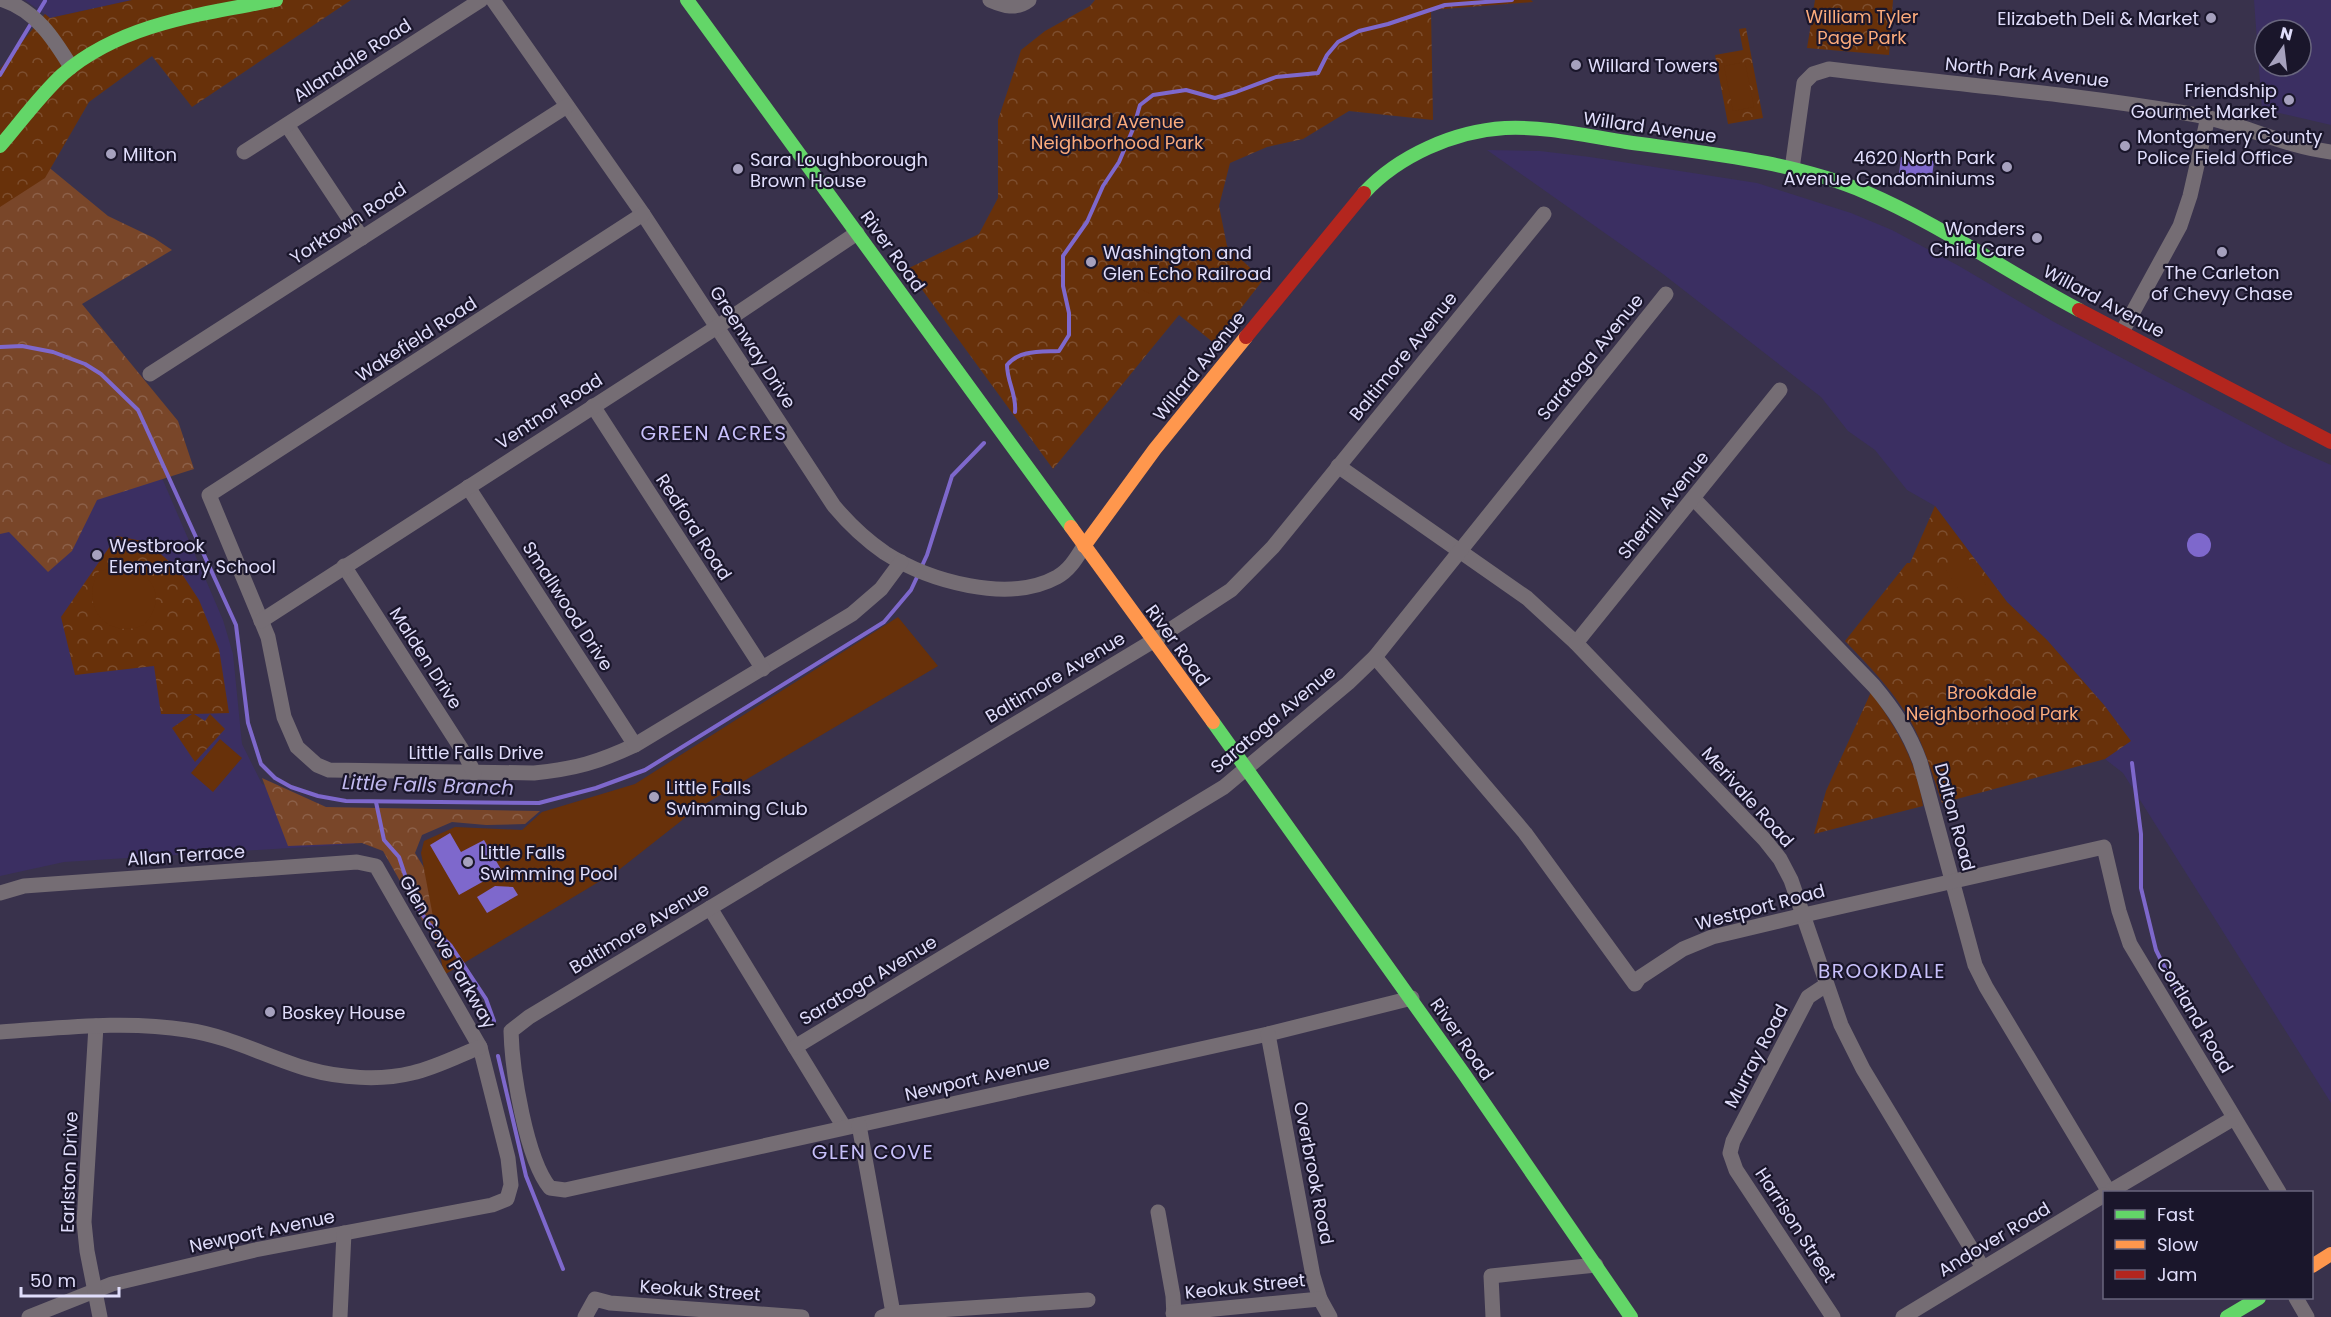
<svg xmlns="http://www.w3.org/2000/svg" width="2331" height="1317" viewBox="0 0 2331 1317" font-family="Poppins,sans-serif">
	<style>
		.built { fill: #3b2f62; fill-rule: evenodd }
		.forest { fill: url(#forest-crowns) }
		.park { fill: url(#park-crowns) }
		.pitch { fill: #68310a }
		.water { fill: #7e68cc }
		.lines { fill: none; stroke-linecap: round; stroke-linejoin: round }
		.stream { stroke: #7e68cc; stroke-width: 4 }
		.street { stroke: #756d74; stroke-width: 15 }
		.fast { stroke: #63d668; stroke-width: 14 }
		.slow { stroke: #ff974d; stroke-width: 14 }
		.jam { stroke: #b3261e; stroke-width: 14 }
		.poi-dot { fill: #a6a1be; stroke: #1a162b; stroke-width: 2 }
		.labels { text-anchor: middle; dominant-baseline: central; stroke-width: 4.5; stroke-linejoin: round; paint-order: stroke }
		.park-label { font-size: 18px; fill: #fbab7c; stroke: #1a162b }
		.poi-label { font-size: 18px; fill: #e0ddfb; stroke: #1a162b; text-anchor: start }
		.street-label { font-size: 18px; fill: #e0ddfb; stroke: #1a162b }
		.neighbourhood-label { font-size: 20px; letter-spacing: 1.5px; fill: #c8c0fb; stroke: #1a162b }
		.water-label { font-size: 20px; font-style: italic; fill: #c1b9ef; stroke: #1a162b }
	</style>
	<defs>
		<pattern id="forest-crowns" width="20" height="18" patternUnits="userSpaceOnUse" patternTransform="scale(1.5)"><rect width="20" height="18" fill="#794629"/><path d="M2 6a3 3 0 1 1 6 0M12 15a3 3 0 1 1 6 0" fill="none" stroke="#8c6049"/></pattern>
		<pattern id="park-crowns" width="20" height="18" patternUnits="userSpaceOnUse" patternTransform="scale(1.5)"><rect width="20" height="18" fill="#68310a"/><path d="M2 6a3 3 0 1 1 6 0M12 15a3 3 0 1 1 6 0" fill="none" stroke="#7d4e2f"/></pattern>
	</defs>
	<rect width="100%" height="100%" fill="#39324c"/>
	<g class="built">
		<path d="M 25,0 L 132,0 L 50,18 Z"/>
		<path d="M 2254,0 L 2331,0 L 2331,125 L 2262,109 ZM 2265,30 L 2301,30 L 2301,66 L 2265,66 Z"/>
		<path d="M 1487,150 L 1540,151 L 1590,157 L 1757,183 L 1851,213 L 1892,230 L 1959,266 L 2054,322 L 2288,446 L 2331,465 L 2331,1103 L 2123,773 L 2105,759 L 2130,741 L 2104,705 L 2047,640 L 2007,602 L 1935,506 L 1907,490 L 1875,450 L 1848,431 L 1821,397 L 1663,274 Z"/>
		<path d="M 0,359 L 138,422 L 223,620 L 233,654 L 242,744 L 262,784 L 314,803 L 355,844 L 64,862 L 0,876 Z"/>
	</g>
	<g class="forest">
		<path d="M 0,73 L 46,165 L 108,216 L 154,238 L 172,250 L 82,304 L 178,421 L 194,469 L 97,500 L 72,551 L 48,572 L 9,532 L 0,534 Z"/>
		<path d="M 262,778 L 326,807 L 540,811 L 525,824 L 486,825 L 452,822 L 422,835 L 415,853 L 466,936 L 450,969 L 383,851 L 362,843 L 288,846 Z"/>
	</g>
	<g class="park">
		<path d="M 132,0 L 351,0 L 192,107 L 152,56 L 89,102 L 45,178 L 0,207 L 0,69 L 45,14 L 50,18 Z"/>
		<path d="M 1095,0 L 1531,0 L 1533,2 L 1431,10 L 1433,120 L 1349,111 L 1303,139 L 1267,147 L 1230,163 L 1219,206 L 1227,246 L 1263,280 L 1214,343 L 1179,315 L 1053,469 L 907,269 L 979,234 L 998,198 L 998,120 L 1021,50 L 1045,31 L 1090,6 Z"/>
		<path d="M 1815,0 L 1893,0 L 1889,55 L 1807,48 Z"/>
		<path d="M 1746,28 L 1763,118 L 1728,124 L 1715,55 L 1743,50 L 1739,29 Z"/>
		<path d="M 1935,506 L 2007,602 L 2047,640 L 2104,705 L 2131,741 L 2105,759 L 1942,803 C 1932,774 1922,737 1905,712 C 1889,686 1866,663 1845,641 L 1907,563 L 1910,563 Z"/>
		<path d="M 117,536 L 147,542 L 180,571 L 199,600 L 219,649 L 229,713 L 194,714 L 205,721 L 210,714 L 225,729 L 195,762 L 172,728 L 192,714 L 161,714 L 154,666 L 75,675 L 61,617 Z"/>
		<path d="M 1871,692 C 1897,730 1916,759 1923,806 L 1814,834 L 1826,791 Z"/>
	</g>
	<g class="pitch">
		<path d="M 1745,62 L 1754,107 L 1733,111 L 1724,66 Z"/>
		<path d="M 1138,263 L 1160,272 L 1151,294 L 1129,284 Z"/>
		<path d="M 1967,556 L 1986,585 L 1965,599 L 1946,570 Z"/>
		<path d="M 134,564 C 137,570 142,573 147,578 C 161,593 157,610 144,625 C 106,641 79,605 99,571 Z"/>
		<path d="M 898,617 L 938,666 L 695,810 L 620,869 L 444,975 L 421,853 L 424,841 L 455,827 L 522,830 L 542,812 L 635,784 Z"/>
		<path d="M 1979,676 L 1994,688 L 1972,716 L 1957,704 Z"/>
		<path d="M 220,739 L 242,758 L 213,792 L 191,773 Z"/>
	</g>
	<g class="water">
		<path d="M 1901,157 L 1934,161 L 1932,177 L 1899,174 Z"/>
		<circle cx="2199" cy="545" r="12"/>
		<path d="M 450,833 L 461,852 L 484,840 L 502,871 L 459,895 L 430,845 Z"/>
		<path d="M 495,886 L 513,887 L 518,895 L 487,913 L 477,897 Z"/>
	</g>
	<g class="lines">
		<g class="stream">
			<path d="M 36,16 L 45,1"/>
			<path d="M 0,75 L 32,22"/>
			<path d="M 0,347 L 22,346 L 53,352 L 85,364 L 101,374 L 138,410 L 236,625 L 248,723 L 261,764 L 275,778 L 291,787 L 318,796 L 346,801 L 539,803 L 596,788 L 645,770 L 884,622 L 911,590 L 918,575"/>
			<path d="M 1015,412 C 1017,395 1007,382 1007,365 C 1019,350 1040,352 1059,351 L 1069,335 L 1069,313 L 1063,286 L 1063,256 L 1087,222 L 1103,186 L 1119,162 L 1133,129 L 1140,105 L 1153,95 L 1186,90 L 1215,98 L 1236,92 L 1276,77 L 1318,73 L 1327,55 L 1338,42 L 1359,31 L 1388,24 L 1445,5 L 1512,0"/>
			<path d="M 921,568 L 927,555 L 952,476 L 984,443"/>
			<path d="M 2132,763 L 2141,834 L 2141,888 L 2156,950 L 2185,1009 L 2194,1010"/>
			<path d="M 376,802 L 384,840 L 399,857 L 414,902 L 429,924 L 451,946 L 486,999 L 494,1021"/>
			<path d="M 498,1056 L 526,1176 L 563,1269"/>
		</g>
		<g class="street">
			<path d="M 3,0 C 36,11 54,39 71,67"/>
			<path d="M 493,0 L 643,214 L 834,506 C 849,524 866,540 885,553 C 929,581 1008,604 1057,577 C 1070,570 1077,557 1084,546"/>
			<path d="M 990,0 C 1004,6 1016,10 1029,0"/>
			<path d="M 287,125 L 362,238"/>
			<path d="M 244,152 L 481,0"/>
			<path d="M 1792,169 L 1804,83 L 1813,74 L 1829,69 C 1950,84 2071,93 2191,114 C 2239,122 2282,146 2331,152"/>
			<path d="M 643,214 L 209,495 L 268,637 L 284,717 L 297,747 L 317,765 L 329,770 L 534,773 C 575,769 599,762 635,745 L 852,614 L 881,589 L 901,562"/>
			<path d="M 2122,332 L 2180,226 L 2190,196 L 2208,117"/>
			<path d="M 150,374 L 567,106"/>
			<path d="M 593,406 L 763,669"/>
			<path d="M 1338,466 L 1527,598 L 1576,643 L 1765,840 L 1780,859 L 1791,880 L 1841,1025 L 1863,1069 L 1983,1268"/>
			<path d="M 468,487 L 635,745"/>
			<path d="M 1694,499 L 1874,686 C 1894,710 1909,732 1920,762 L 1975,965 L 1986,987 L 2109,1192"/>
			<path d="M 344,566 L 466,756 L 474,773"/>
			<path d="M 261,621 L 717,327 L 857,233"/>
			<path d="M 1576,643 L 1780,390"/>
			<path d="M 1375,657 L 1525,833 L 1635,984 L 1639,978 L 1683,949 L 1712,937 L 1804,915 L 2104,847 L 2119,911 L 2130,944 L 2279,1192"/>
			<path d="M 0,893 L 24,886 L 357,862 L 376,866 L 480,1047 L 508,1158 L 511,1185 L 507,1199 L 492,1205 L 255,1250 L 112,1284 L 29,1317"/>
			<path d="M 710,908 L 844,1127"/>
			<path d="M 1826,985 L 1808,997 L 1733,1141 L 1730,1153 L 1736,1170 L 1833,1317"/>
			<path d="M 1412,998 L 1268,1034 L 565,1190 L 550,1188 C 526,1159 512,1070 511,1031 L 529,1017 L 1153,641 L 1231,590 L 1273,547 L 1544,214"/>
			<path d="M 96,1026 L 84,1222 L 87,1251 L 100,1317"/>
			<path d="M 0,1032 C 62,1028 125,1020 187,1030 C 229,1036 267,1057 308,1069 C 340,1078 380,1081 412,1073 C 435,1068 458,1056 480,1047"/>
			<path d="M 1268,1034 L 1313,1276 L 1320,1299 L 1330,1317"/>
			<path d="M 795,1047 L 1224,787 L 1348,683 L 1375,657 L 1666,294"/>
			<path d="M 859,1125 L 893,1313"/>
			<path d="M 2109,1192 L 2234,1118"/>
			<path d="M 1158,1212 L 1173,1296 L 1174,1317"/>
			<path d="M 2296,1298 L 2307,1317"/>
			<path d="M 1173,1313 L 1320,1299"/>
			<path d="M 340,1317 L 344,1233"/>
			<path d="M 585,1317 L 595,1299 L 610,1303 L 802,1317"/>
			<path d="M 882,1317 L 893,1313 L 1088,1300"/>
			<path d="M 1493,1317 L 1491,1276 L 1596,1265"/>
			<path d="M 1903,1317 L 2104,1195"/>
		</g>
		<g class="fast">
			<path d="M 687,0 L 1071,527"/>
			<path d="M 0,146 C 20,123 40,95 63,74 C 122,23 203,14 276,0"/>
			<path d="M 1364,193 C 1398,156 1454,131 1505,128 C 1545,126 1587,136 1626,142 C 1704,153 1793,161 1865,192 C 1940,224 2007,272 2079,310"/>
			<path d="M 1213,722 L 1464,1074 L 1631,1317"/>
			<path d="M 2227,1317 L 2259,1298"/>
		</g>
		<g class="slow">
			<path d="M 1071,527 L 1213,722"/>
			<path d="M 1084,546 L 1155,449 L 1246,337"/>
			<path d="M 2312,1266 L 2331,1254"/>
		</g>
		<g class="jam">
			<path d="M 2079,310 L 2331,442"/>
			<path d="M 1246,337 L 1364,193"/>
		</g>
	</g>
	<g class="poi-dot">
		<circle cx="2211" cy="18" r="6"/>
		<circle cx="1576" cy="65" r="6"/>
		<circle cx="2289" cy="100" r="6"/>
		<circle cx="2125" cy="146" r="6"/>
		<circle cx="111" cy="154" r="6"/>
		<circle cx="2007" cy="167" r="6"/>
		<circle cx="738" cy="169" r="6"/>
		<circle cx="2037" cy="238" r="6"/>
		<circle cx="2222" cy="252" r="6"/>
		<circle cx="1091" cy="262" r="6"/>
		<circle cx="97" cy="555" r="6"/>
		<circle cx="654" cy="797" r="6"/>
		<circle cx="468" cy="862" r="6"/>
		<circle cx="270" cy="1012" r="6"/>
	</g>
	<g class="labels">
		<g class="park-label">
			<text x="1862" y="16">William Tyler<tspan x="1862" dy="21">Page Park</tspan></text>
			<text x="1117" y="121">Willard Avenue<tspan x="1117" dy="21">Neighborhood Park</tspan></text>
			<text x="1992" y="692">Brookdale<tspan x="1992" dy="21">Neighborhood Park</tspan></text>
		</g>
		<g class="poi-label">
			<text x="2199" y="18" text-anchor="end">Elizabeth Deli &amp; Market</text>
			<text x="1588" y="65">Willard Towers</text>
			<text x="2277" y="90" text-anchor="end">Friendship<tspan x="2277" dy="21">Gourmet Market</tspan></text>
			<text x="2137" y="136">Montgomery County<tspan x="2137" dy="21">Police Field Office</tspan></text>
			<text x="123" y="154">Milton</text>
			<text x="1995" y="157" text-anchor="end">4620 North Park<tspan x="1995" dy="21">Avenue Condominiums</tspan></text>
			<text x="750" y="159">Sara Loughborough<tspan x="750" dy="21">Brown House</tspan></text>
			<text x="2025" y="228" text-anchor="end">Wonders<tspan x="2025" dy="21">Child Care</tspan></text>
			<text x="1103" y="252">Washington and<tspan x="1103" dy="21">Glen Echo Railroad</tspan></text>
			<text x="2222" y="272" text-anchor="middle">The Carleton<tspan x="2222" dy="21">of Chevy Chase</tspan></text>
			<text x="109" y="545">Westbrook<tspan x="109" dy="21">Elementary School</tspan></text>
			<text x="666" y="787">Little Falls<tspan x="666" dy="21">Swimming Club</tspan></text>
			<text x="480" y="852">Little Falls<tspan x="480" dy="21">Swimming Pool</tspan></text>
			<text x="282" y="1012">Boskey House</text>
		</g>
		<g class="street-label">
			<text transform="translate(352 60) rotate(-33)">Allandale Road</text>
			<text transform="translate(2027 72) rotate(6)">North Park Avenue</text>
			<text transform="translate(1650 127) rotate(8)">Willard Avenue</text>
			<text transform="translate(348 223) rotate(-33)">Yorktown Road</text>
			<text transform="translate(893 251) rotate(54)">River Road</text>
			<text transform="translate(2104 301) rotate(28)">Willard Avenue</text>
			<text transform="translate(416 339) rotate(-33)">Wakefield Road</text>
			<text transform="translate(753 347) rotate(57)">Greenway Drive</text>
			<text transform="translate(1403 356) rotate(-51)">Baltimore Avenue</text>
			<text transform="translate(1590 357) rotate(-51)">Saratoga Avenue</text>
			<text transform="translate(1199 366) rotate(-51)">Willard Avenue</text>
			<text transform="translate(549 411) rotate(-33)">Ventnor Road</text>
			<text transform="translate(1663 505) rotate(-51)">Sherrill Avenue</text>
			<text transform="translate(694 527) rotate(57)">Redford Road</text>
			<text transform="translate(568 606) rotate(57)">Smallwood Drive</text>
			<text transform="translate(1178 645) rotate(54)">River Road</text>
			<text transform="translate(426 658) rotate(57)">Malden Drive</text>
			<text transform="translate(1055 677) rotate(-31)">Baltimore Avenue</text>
			<text transform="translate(1273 719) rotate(-40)">Saratoga Avenue</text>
			<text x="476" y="752">Little Falls Drive</text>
			<text transform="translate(1748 797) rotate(48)">Merivale Road</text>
			<text transform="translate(1955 817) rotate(75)">Dalton Road</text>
			<text transform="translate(186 855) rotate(-4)">Allan Terrace</text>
			<text transform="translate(1760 907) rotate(-15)">Westport Road</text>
			<text transform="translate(639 928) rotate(-31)">Baltimore Avenue</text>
			<text transform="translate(448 952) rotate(60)">Glen Cove Parkway</text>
			<text transform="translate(868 980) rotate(-31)">Saratoga Avenue</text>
			<text transform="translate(2195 1015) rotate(59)">Cortland Road</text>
			<text transform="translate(1462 1039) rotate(55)">River Road</text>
			<text transform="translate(1756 1056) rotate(-62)">Murray Road</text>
			<text transform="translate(977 1078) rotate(-13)">Newport Avenue</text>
			<text transform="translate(69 1172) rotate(-88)">Earlston Drive</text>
			<text transform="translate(1314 1173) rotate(79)">Overbrook Road</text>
			<text transform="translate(1796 1225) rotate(57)">Harrison Street</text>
			<text transform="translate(262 1231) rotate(-12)">Newport Avenue</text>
			<text transform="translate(1994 1239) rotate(-31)">Andover Road</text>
			<text transform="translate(1245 1286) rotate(-6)">Keokuk Street</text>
			<text transform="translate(700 1290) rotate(4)">Keokuk Street</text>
		</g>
		<g class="neighbourhood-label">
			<text x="714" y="433">GREEN ACRES</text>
			<text x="1882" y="971">BROOKDALE</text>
			<text x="873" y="1152">GLEN COVE</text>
		</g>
		<g class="water-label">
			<text transform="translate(428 785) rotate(2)">Little Falls Branch</text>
		</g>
	</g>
	<rect x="2103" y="1191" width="210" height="108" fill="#1a162b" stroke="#69667e" stroke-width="1.5"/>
	<rect x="2115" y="1210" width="30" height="9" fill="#63d668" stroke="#69667e" stroke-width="1.5"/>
	<text x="2157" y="1221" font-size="18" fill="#e0ddfb">Fast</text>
	<rect x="2115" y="1240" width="30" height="9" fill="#ff974d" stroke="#69667e" stroke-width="1.5"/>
	<text x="2157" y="1251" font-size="18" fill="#e0ddfb">Slow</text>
	<rect x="2115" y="1270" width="30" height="9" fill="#b3261e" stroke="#69667e" stroke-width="1.5"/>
	<text x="2157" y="1281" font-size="18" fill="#e0ddfb">Jam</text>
	<g transform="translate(2283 48) rotate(14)"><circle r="28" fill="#1a162b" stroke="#69667e" stroke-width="1.5"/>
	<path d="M0-4.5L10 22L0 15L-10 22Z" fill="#a6a1be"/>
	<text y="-9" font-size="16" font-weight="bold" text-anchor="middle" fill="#e0ddfb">N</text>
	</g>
	<path d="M21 1287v9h98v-9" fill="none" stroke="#e0ddfb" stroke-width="3"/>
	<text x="30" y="1287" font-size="18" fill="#e0ddfb" stroke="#1a162b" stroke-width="4.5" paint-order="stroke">50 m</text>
</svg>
